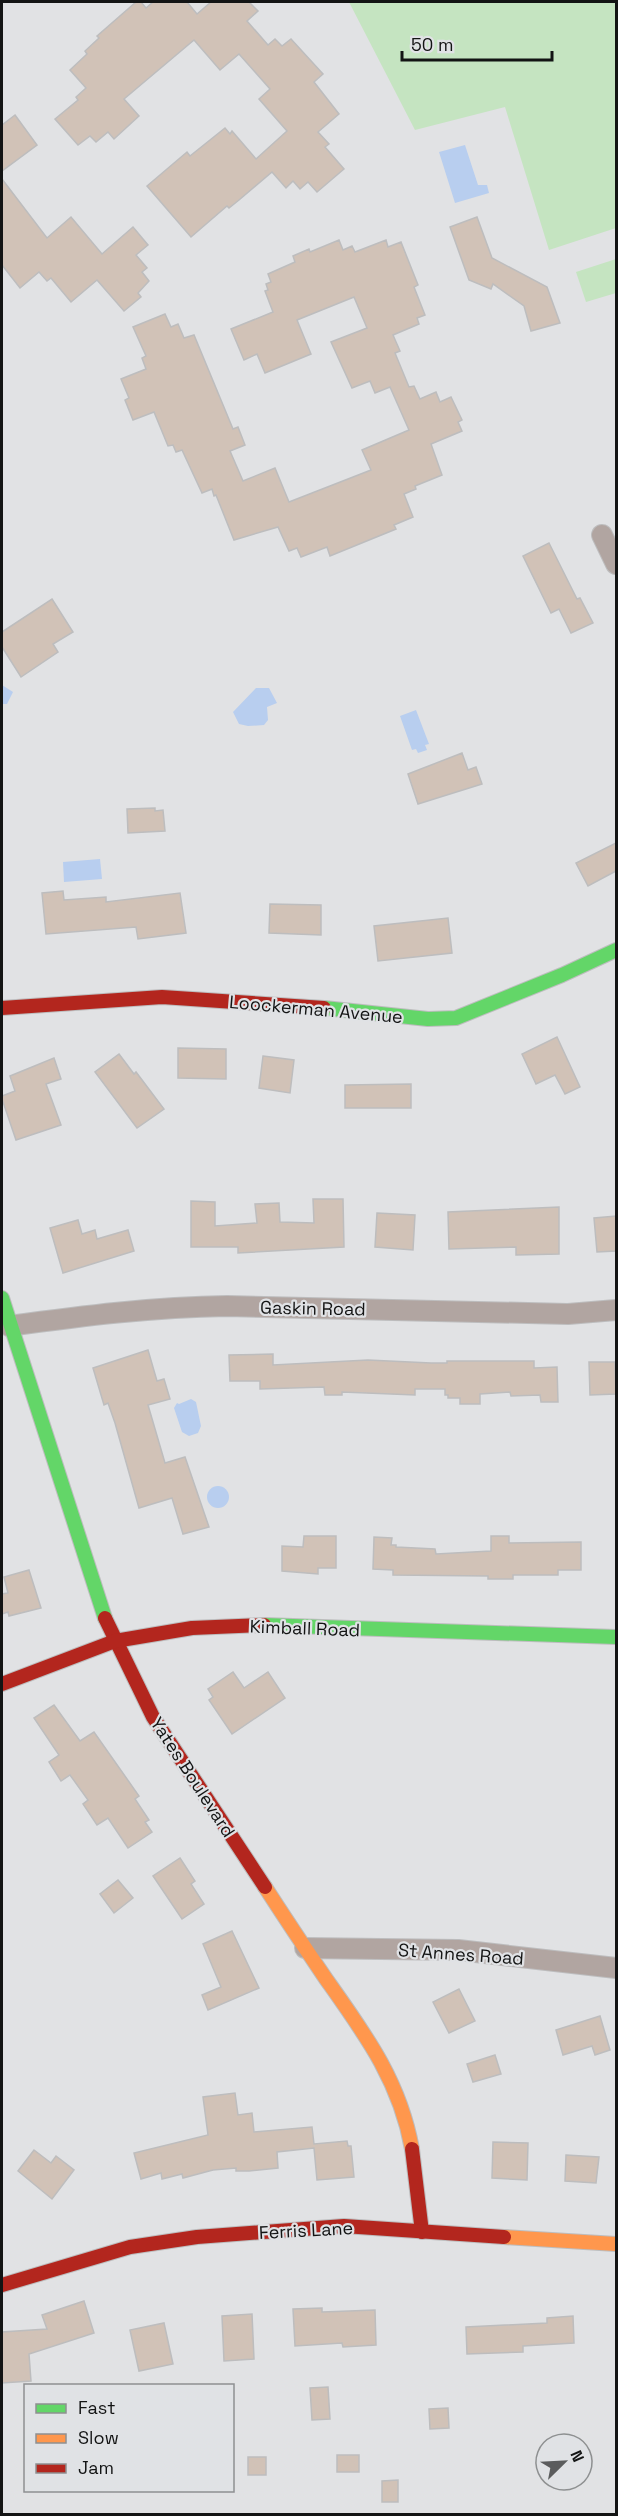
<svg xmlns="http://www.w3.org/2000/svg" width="618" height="2516" viewBox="0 0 618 2516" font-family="'Space Grotesk',sans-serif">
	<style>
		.green { fill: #c5e4c1 }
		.water { fill: #b8ceef }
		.building { fill: #d1c2b7; stroke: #bdbdbe; stroke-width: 1.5 }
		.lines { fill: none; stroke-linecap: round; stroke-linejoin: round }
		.street-casing { stroke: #bdbdbe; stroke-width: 22 }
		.fast-casing { stroke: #bdbdbe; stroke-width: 16 }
		.slow-casing { stroke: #bdbdbe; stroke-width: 16 }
		.jam-casing { stroke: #bdbdbe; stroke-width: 16 }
		.street { stroke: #b1a5a1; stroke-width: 20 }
		.fast { stroke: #63d668; stroke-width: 14 }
		.slow { stroke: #ff974d; stroke-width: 14 }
		.jam { stroke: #b3261e; stroke-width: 14 }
		.labels { text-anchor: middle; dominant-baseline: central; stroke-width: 4.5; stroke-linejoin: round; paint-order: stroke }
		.street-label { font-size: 18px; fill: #131414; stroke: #e0e2e5 }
	</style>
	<rect width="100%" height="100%" fill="#e1e2e4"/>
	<g class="green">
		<path d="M 349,2 L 616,2 L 616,228 L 549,250 L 505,107 L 415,130 Z"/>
		<path d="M 616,259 L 616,293 L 586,302 L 576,272 Z"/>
	</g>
	<g class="water">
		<path d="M 465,145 L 478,185 L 487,185 L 489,193 L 455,203 L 439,152 Z"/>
		<path d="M 2,685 L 13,692 L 7,704 L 2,704 Z"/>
		<path d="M 256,688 L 269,688 L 277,703 L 267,707 L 268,720 L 264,725 L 248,726 L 239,724 L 233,712 Z"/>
		<path d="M 416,710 L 429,744 L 425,745 L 427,750 L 418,753 L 416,749 L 412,750 L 400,716 Z"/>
		<path d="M 100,859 L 102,879 L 64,882 L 63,862 Z"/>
		<path d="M 191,1399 L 196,1402 L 201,1426 L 198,1433 L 189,1436 L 182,1432 L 174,1408 L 177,1403 L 179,1404 Z"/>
		<circle cx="218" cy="1497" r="11"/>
	</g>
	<g class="building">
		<path d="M 136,2 L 141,2 L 146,8 L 153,2 L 187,2 L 197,14 L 211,2 L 249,2 L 258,11 L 247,21 L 268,45 L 275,39 L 282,46 L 291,39 L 323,74 L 314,82 L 339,114 L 318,132 L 329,144 L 325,147 L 344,169 L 317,192 L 308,182 L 300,189 L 293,181 L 286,188 L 272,172 L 239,200 L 229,208 L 227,206 L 191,237 L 147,186 L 187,152 L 190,156 L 225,128 L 230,134 L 232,131 L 256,159 L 287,131 L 259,99 L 270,89 L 239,54 L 220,70 L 194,40 L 124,99 L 139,116 L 114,139 L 108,132 L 96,142 L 90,136 L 78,145 L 55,119 L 78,100 L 76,97 L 86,88 L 70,70 L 87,54 L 85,51 L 99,38 L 97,36 Z"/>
		<path d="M 15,115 L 37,145 L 2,171 L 2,125 Z"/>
		<path d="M 2,179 L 47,238 L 71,217 L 102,254 L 133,227 L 148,245 L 136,255 L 147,268 L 142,272 L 149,281 L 138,293 L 141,297 L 124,311 L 97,280 L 71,302 L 51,278 L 47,281 L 39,272 L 20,288 L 2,265 Z"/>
		<path d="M 477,217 L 492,258 L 547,287 L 560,323 L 531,331 L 524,306 L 493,284 L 491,289 L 469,280 L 450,227 Z"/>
		<path d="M 339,240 L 343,250 L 352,246 L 355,252 L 386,240 L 388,247 L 401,242 L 418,285 L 414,287 L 425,315 L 417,318 L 419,324 L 393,335 L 400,351 L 395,353 L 409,387 L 414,386 L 420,399 L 436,392 L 440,402 L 451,397 L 462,420 L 458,422 L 462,431 L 431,444 L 442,475 L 415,486 L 416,489 L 404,494 L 413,517 L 394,525 L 396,529 L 330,556 L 327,547 L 301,557 L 297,548 L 289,551 L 278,527 L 234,540 L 216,495 L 214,496 L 212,489 L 202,493 L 182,450 L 176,452 L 173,445 L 168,446 L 154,412 L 133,420 L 125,400 L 129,398 L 121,379 L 146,369 L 142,358 L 146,356 L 133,327 L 165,314 L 171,327 L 178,324 L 184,338 L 194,335 L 233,429 L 238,427 L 245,445 L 230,451 L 243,481 L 275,468 L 289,502 L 371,470 L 362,450 L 409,430 L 390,387 L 375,393 L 370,381 L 352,388 L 331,342 L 367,328 L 354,297 L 297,320 L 311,354 L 265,373 L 257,354 L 244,360 L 231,329 L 273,312 L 265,291 L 268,290 L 266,284 L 271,282 L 268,274 L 295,262 L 293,256 L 309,249 L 310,252 Z"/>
		<path d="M 549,543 L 577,599 L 580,598 L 593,623 L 571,633 L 559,609 L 551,613 L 523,556 Z"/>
		<path d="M 52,599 L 73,632 L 53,644 L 58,652 L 21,677 L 2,647 L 2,632 Z"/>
		<path d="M 462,753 L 468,770 L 476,767 L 482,784 L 418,804 L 408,774 Z"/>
		<path d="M 155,808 L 155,811 L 163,810 L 165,831 L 128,833 L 127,809 Z"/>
		<path d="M 616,843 L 616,871 L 588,886 L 576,863 Z"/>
		<path d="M 63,891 L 64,900 L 106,897 L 106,902 L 180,893 L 186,933 L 138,939 L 136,927 L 46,934 L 42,893 Z"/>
		<path d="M 270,904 L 321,905 L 321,935 L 269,933 Z"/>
		<path d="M 448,918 L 452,953 L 378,961 L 374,926 Z"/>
		<path d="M 557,1037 L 580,1087 L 565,1094 L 555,1075 L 536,1084 L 522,1054 Z"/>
		<path d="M 178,1048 L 226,1049 L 226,1079 L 178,1078 Z"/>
		<path d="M 119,1054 L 134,1074 L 136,1072 L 164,1109 L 137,1128 L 95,1072 Z"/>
		<path d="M 263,1056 L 294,1060 L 290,1093 L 259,1088 Z"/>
		<path d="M 54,1058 L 61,1079 L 46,1084 L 61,1125 L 16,1140 L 2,1099 L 2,1096 L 15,1091 L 10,1076 Z"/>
		<path d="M 411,1084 L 411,1108 L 345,1108 L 345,1085 Z"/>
		<path d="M 313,1199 L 343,1199 L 344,1247 L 238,1253 L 238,1247 L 191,1247 L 191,1201 L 215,1202 L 215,1226 L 257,1223 L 255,1204 L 279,1203 L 280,1222 L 314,1223 Z"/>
		<path d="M 559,1207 L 559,1254 L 516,1255 L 516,1247 L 449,1249 L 448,1212 Z"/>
		<path d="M 377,1213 L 415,1215 L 413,1250 L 375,1247 Z"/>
		<path d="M 616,1216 L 616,1251 L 597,1252 L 594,1218 Z"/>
		<path d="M 78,1220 L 82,1234 L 95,1230 L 97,1239 L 128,1230 L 134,1251 L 63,1273 L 50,1228 Z"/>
		<path d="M 148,1350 L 157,1381 L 164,1379 L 170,1399 L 148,1405 L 165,1463 L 185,1457 L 209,1527 L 183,1534 L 172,1498 L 139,1508 L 115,1423 L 108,1403 L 104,1405 L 93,1368 Z"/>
		<path d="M 273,1354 L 273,1365 L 368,1360 L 431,1363 L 447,1363 L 447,1361 L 534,1361 L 534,1368 L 557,1367 L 558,1402 L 541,1402 L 540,1395 L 511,1396 L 510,1392 L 480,1394 L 480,1404 L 460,1404 L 460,1398 L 448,1398 L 448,1395 L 445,1395 L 445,1389 L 415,1389 L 415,1395 L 342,1392 L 342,1395 L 325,1395 L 324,1387 L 260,1389 L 260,1381 L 230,1381 L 229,1355 Z"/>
		<path d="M 589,1362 L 615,1362 L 616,1394 L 590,1395 Z"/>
		<path d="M 304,1536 L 336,1536 L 336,1568 L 318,1568 L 318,1574 L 282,1571 L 282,1546 L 303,1547 Z"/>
		<path d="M 491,1536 L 509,1536 L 509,1543 L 581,1542 L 581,1570 L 558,1570 L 558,1575 L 513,1575 L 513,1579 L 488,1579 L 488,1576 L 393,1575 L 393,1570 L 373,1569 L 374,1537 L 392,1538 L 391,1545 L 396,1545 L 396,1547 L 435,1549 L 436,1554 L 491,1551 Z"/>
		<path d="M 29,1570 L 41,1608 L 9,1616 L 8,1612 L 2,1614 L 2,1594 L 8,1593 L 4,1577 Z"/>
		<path d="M 233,1672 L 244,1688 L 268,1672 L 285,1698 L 232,1734 L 209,1700 L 213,1697 L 208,1689 Z"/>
		<path d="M 54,1705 L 80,1741 L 94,1732 L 139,1796 L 135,1799 L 149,1820 L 145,1822 L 152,1832 L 128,1848 L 108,1818 L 97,1825 L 83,1804 L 88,1800 L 70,1775 L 61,1781 L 49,1762 L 59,1755 L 34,1718 Z"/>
		<path d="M 180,1858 L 195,1881 L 191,1884 L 204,1904 L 182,1919 L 153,1876 Z"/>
		<path d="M 118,1880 L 133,1898 L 114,1913 L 100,1894 Z"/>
		<path d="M 232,1931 L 259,1988 L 208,2010 L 202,1995 L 221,1987 L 203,1944 Z"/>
		<path d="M 459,1989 L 475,2021 L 449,2033 L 433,2002 Z"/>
		<path d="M 600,2016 L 610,2050 L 595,2055 L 592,2046 L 563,2055 L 556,2030 Z"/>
		<path d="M 495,2055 L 501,2074 L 473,2082 L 467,2064 Z"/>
		<path d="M 235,2093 L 238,2115 L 252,2113 L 254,2132 L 312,2127 L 314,2144 L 347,2141 L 348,2146 L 351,2146 L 354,2177 L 317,2180 L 314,2148 L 277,2152 L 278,2168 L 249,2171 L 236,2171 L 236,2168 L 213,2170 L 183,2178 L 182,2174 L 162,2179 L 161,2173 L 141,2179 L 134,2153 L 208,2135 L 203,2097 Z"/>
		<path d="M 493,2142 L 528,2143 L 527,2180 L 492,2178 Z"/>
		<path d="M 34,2150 L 51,2163 L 56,2156 L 74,2170 L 52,2199 L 18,2171 Z"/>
		<path d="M 566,2155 L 599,2157 L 596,2183 L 565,2181 Z"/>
		<path d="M 84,2301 L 94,2333 L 29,2354 L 31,2381 L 2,2383 L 2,2332 L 47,2329 L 42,2315 Z"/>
		<path d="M 322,2308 L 322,2312 L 375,2310 L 376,2345 L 343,2347 L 342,2343 L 295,2346 L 293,2309 Z"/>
		<path d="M 252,2314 L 254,2359 L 224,2361 L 222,2316 Z"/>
		<path d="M 573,2316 L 574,2343 L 523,2346 L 523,2352 L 467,2354 L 466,2327 L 547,2323 L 547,2318 Z"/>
		<path d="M 164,2323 L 173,2364 L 139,2371 L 130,2330 Z"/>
		<path d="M 328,2387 L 330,2419 L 312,2420 L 310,2388 Z"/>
		<path d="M 448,2408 L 449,2428 L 430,2429 L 429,2409 Z"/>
		<rect x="337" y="2455" width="22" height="17"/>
		<rect x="248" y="2457" width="18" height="18"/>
		<path d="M 398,2480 L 398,2502 L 382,2502 L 382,2481 Z"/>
	</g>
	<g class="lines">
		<g class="street-casing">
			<g id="street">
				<path d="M 602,535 L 616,564"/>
				<path d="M 9,1326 C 82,1316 153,1307 227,1306 L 568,1314 L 616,1310"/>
				<path d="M 305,1948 L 458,1950 L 616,1968"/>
			</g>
		</g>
		<g class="fast-casing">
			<g id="fast">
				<path d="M 324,1008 L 428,1019 L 456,1018 L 562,975 L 616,950"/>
				<path d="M 2,1298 L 105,1618"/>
				<path d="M 264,1625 L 616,1637"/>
			</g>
		</g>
		<g class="slow-casing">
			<g id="slow">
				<path d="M 265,1887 C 285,1918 305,1948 326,1979 C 365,2034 400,2081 412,2149"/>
				<path d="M 504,2237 L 616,2244"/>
			</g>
		</g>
		<g class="jam-casing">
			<g id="jam">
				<path d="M 2,1008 L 162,997 L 324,1008"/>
				<path d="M 105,1618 L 153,1717 L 265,1887"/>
				<path d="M 2,1684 L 115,1641 L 192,1628 L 264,1625"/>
				<path d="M 412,2149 L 422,2232"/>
				<path d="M 2,2285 L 130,2247 L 197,2237 L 344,2226 L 504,2237"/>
			</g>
		</g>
		<use href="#street" class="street"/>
		<use href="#fast" class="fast"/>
		<use href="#slow" class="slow"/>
		<use href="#jam" class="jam"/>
	</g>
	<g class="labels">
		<g class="street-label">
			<text transform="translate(316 1009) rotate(5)">Loockerman Avenue</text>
			<text transform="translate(313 1308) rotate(1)">Gaskin Road</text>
			<text transform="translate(305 1628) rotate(2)">Kimball Road</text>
			<text transform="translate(193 1777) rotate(57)">Yates Boulevard</text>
			<text transform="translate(461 1954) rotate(4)">St Annes Road</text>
			<text transform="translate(306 2230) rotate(-3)">Ferris Lane</text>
		</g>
	</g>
	<rect width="618" height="2516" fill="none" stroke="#131414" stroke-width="6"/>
	<rect x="24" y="2384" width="210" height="108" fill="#e0e2e5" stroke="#8e9091" stroke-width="1.5"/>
	<rect x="36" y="2404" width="30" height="9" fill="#63d668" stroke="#8e9091" stroke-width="1.5"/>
	<text x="78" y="2414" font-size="18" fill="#131414">Fast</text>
	<rect x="36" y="2434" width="30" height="9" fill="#ff974d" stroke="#8e9091" stroke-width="1.5"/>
	<text x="78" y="2444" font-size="18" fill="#131414">Slow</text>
	<rect x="36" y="2464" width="30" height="9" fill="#b3261e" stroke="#8e9091" stroke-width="1.5"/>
	<text x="78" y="2474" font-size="18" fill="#131414">Jam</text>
	<g transform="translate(564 2462) rotate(66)"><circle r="28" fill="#e0e2e5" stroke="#8e9091" stroke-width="1.5"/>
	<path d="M0-4.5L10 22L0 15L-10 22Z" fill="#5b5c5d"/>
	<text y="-9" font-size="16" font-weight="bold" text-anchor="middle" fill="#131414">N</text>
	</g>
	<path d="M402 51v9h150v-9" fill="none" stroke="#131414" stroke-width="3"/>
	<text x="411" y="51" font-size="18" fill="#131414" stroke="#e0e2e5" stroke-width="4.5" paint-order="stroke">50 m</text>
</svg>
